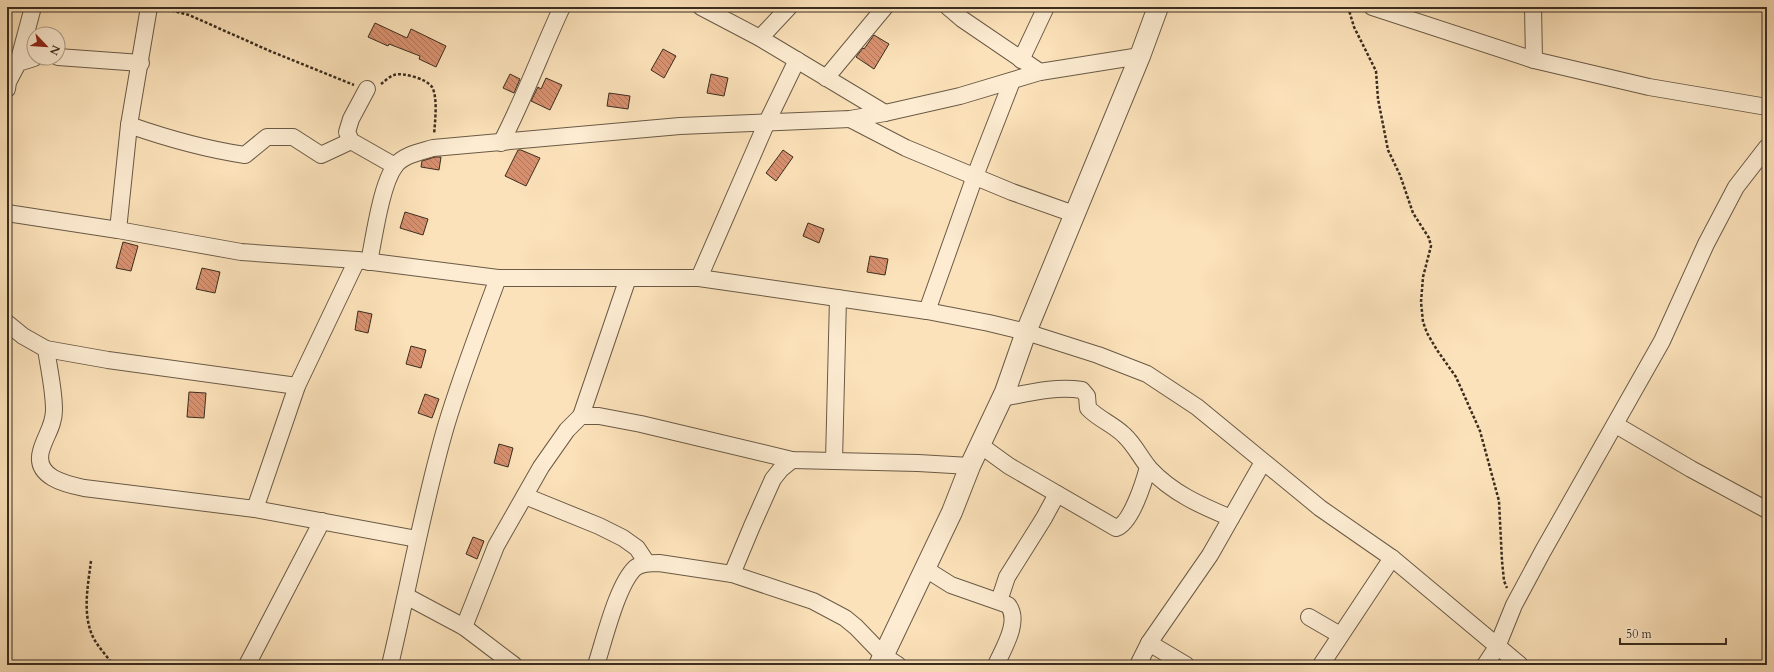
<svg xmlns="http://www.w3.org/2000/svg" width="1774" height="672" viewBox="0 0 1774 672" font-family="Cardo,serif">
	<style>
		.building { fill: url(#building-back-hatch); stroke: #3a2d1f }
		.lines { fill: none; stroke-linecap: round; stroke-linejoin: round }
		.minor-casing { stroke: #6a5a46; stroke-width: 18 }
		.tertiary-casing { stroke: #6a5a46; stroke-width: 22 }
		.path { stroke: #3a2d1f; stroke-width: 2.5; stroke-dasharray: 3 2; stroke-linecap: butt }
		.minor { stroke: #fdecd2; stroke-width: 16 }
		.tertiary { stroke: #fdecd2; stroke-width: 20 }
	</style>
	<defs>
		<pattern id="building-back-hatch" width="6" height="6" patternUnits="userSpaceOnUse"><rect width="6" height="6" fill="#d99170"/><path d="M-1 5l2 2M0 0l6 6M5-1l2 2" fill="none" stroke="#b1775b"/></pattern>
	</defs>
	<rect width="100%" height="100%" fill="#fce2ba"/>
	<filter id="stains"><feTurbulence type="fractalNoise" baseFrequency=".005" numOctaves="4"/><feColorMatrix values="0 0 0 0 .2 0 0 0 0 .09 0 0 0 0 .02 0 0 0 .5 -.17"/></filter>
	<radialGradient id="worn" r=".72"><stop offset=".6" stop-color="#630" stop-opacity="0"/><stop offset="1" stop-color="#630" stop-opacity=".3"/></radialGradient>
	<g class="building">
		<path d="M 375,23 L 407,38 L 411,29 L 446,46 L 436,67 L 419,59 L 420,56 L 389,44 L 388,46 L 368,37 Z"/>
		<path d="M 874,35 L 889,44 L 874,69 L 856,57 L 863,48 L 864,49 Z"/>
		<path d="M 663,49 L 676,56 L 664,78 L 651,70 Z"/>
		<path d="M 510,74 L 520,79 L 514,93 L 503,88 Z"/>
		<path d="M 711,74 L 728,78 L 724,96 L 707,93 Z"/>
		<path d="M 546,78 L 562,85 L 550,110 L 531,101 L 538,87 L 541,89 Z"/>
		<path d="M 609,93 L 630,96 L 628,109 L 607,106 Z"/>
		<path d="M 518,150 L 521,150 L 540,158 L 526,186 L 505,176 Z"/>
		<path d="M 783,150 L 793,157 L 776,181 L 766,173 Z"/>
		<path d="M 435,157 L 441,157 L 439,170 L 421,167 L 422,161 Z"/>
		<path d="M 405,212 L 428,219 L 423,235 L 400,228 Z"/>
		<path d="M 808,223 L 824,229 L 819,243 L 803,236 Z"/>
		<path d="M 123,242 L 138,246 L 131,271 L 116,268 Z"/>
		<path d="M 870,256 L 888,259 L 885,275 L 867,272 Z"/>
		<path d="M 202,268 L 220,272 L 215,293 L 196,289 Z"/>
		<path d="M 358,311 L 372,314 L 368,333 L 355,330 Z"/>
		<path d="M 411,346 L 426,350 L 421,368 L 406,364 Z"/>
		<path d="M 189,392 L 206,393 L 204,418 L 187,417 Z"/>
		<path d="M 425,394 L 439,399 L 432,418 L 418,413 Z"/>
		<path d="M 499,444 L 513,448 L 508,467 L 494,463 Z"/>
		<path d="M 473,537 L 484,541 L 477,559 L 466,554 Z"/>
	</g>
	<g class="lines">
		<g class="minor-casing">
			<g id="minor">
				<path d="M 701,7 L 760,38 L 885,113"/>
				<path d="M 948,7 L 962,19 L 1040,72"/>
				<path d="M 1372,7 L 1534,60 L 1649,87 L 1767,107"/>
				<path d="M 1533,7 L 1534,60"/>
				<path d="M 760,38 L 789,7"/>
				<path d="M 58,57 L 141,63"/>
				<path d="M 1021,60 L 1046,7"/>
				<path d="M 18,63 L 33,7"/>
				<path d="M 826,78 L 885,7"/>
				<path d="M 7,89 L 8,82 L 18,63 L 34,58"/>
				<path d="M 367,89 L 351,119 L 347,132 L 351,141 L 395,166"/>
				<path d="M 850,119 L 906,148 L 1012,192 L 1074,214"/>
				<path d="M 129,125 C 169,139 204,149 245,155 L 267,137 L 293,137 L 321,155 L 351,141"/>
				<path d="M 501,143 C 524,99 541,52 562,7"/>
				<path d="M 7,213 L 118,230 L 241,252 L 357,260 L 498,278 L 699,278 L 927,311 L 989,323 L 1026,332 L 1098,355 L 1147,374 L 1197,407 L 1320,508 L 1392,558 L 1520,665"/>
				<path d="M 118,230 L 129,125 L 149,7"/>
				<path d="M 369,262 C 374,238 381,185 395,166 C 403,155 420,152 433,148 L 680,126 L 850,119 L 885,113 L 960,96 L 1040,72 L 1140,56"/>
				<path d="M 699,278 L 767,122 L 797,60"/>
				<path d="M 927,311 L 975,176 L 1012,81"/>
				<path d="M 7,323 L 23,336 L 46,349 L 108,360 L 297,386"/>
				<path d="M 46,349 C 49,369 54,390 54,410 C 54,426 45,436 41,451 C 34,477 65,484 84,488 L 255,509 L 417,539"/>
				<path d="M 1002,398 C 1029,393 1054,386 1082,390 L 1087,396 L 1088,408 C 1098,419 1113,424 1124,435 C 1135,445 1141,459 1150,469 C 1172,493 1202,506 1231,518"/>
				<path d="M 581,416 L 628,278"/>
				<path d="M 1616,425 L 1691,469 L 1767,510"/>
				<path d="M 980,445 L 1009,466 L 1116,528 C 1131,524 1144,482 1148,467"/>
				<path d="M 834,461 L 838,298"/>
				<path d="M 525,496 L 599,526 L 623,538 L 637,548 L 647,563"/>
				<path d="M 255,509 L 297,386 L 357,260"/>
				<path d="M 924,568 L 951,585 L 1008,605 C 1021,621 1003,649 996,665"/>
				<path d="M 732,574 L 752,526 L 773,479 L 781,469 L 792,460"/>
				<path d="M 406,596 L 464,627 L 514,665"/>
				<path d="M 999,601 L 1007,577 L 1044,518 L 1057,494"/>
				<path d="M 1309,617 L 1340,635"/>
				<path d="M 464,627 L 496,546 L 541,467 L 567,430 L 581,416 L 599,416 L 641,424 L 792,460 L 918,463 L 970,466"/>
				<path d="M 1149,643 L 1186,665"/>
				<path d="M 247,665 L 322,521"/>
				<path d="M 390,665 C 409,585 423,505 446,426 C 461,376 480,327 498,278"/>
				<path d="M 596,665 C 604,641 617,585 635,568 C 641,563 651,563 659,563 L 732,574 L 813,601 L 845,618 L 856,627 L 884,656 L 898,665"/>
				<path d="M 1138,665 L 1149,643 L 1210,555 L 1263,462"/>
				<path d="M 1321,665 L 1392,558"/>
				<path d="M 1485,665 L 1497,647 L 1514,605 L 1543,551 L 1662,341 L 1706,244 L 1736,187 L 1767,147"/>
			</g>
		</g>
		<g class="tertiary-casing">
			<path id="tertiary" d="M 879,665 L 952,512 L 970,466 L 1005,392 L 1026,332 L 1140,56 L 1158,7"/>
		</g>
		<g class="path">
			<path d="M 1348,7 L 1354,27 L 1376,71 L 1378,99 L 1388,150 L 1400,175 L 1413,213 L 1429,238 L 1431,246 L 1423,277 L 1421,302 L 1423,322 L 1427,333 L 1437,350 L 1456,377 L 1480,431 L 1499,501 L 1502,561 L 1504,581 L 1507,588"/>
			<path d="M 162,8 L 189,15 L 270,51 L 354,85"/>
			<path d="M 381,84 C 385,81 390,76 394,75 C 403,72 427,79 432,87 C 438,97 435,123 434,134"/>
			<path d="M 91,561 C 88,585 82,614 93,637 C 98,647 107,656 113,665"/>
		</g>
		<use href="#minor" class="minor"/>
		<use href="#tertiary" class="tertiary"/>
	</g>
	<rect width="1774" height="672" fill="none" stroke="#fce2ba" stroke-width="24"/>
	<rect x="8" y="8" width="1758" height="656" fill="none" stroke="#3a2d1f" stroke-width="2"/>
	<rect x="12" y="12" width="1750" height="648" fill="none" stroke="#3a2d1f"/>
	<g transform="translate(46 46) rotate(115)"><circle r="19" fill="#fdecd2" stroke="#afa08a"/>
	<path d="M0-3L7 15L0 10L-7 15Z" fill="#8f2418"/>
	<text y="-6" font-size="11" font-weight="bold" text-anchor="middle" fill="#3a2d1f">N</text>
	</g>
	<path d="M1620 638v6h106v-6" fill="none" stroke="#3a2d1f" stroke-width="2"/>
	<text x="1626" y="638" font-size="12" fill="#3a2d1f" stroke="#fdecd2" stroke-width="3" paint-order="stroke">50 m</text>
	<rect width="100%" height="100%" filter="url(#stains)"/>
	<rect width="100%" height="100%" fill="url(#worn)"/>
</svg>
